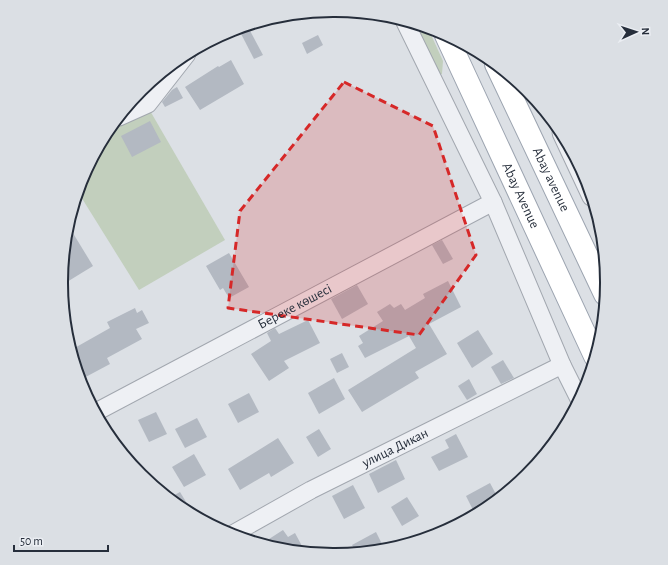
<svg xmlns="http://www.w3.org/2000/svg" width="668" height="565" viewBox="0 0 668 565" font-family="'Alegreya Sans',sans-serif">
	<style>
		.green { fill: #c2cfbd }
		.building { fill: #b3b9c2 }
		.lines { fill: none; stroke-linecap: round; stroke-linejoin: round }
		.minor-casing { stroke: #a2a7af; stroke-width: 19 }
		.major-casing { stroke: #9ca4b0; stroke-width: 24 }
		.minor { stroke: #eef0f4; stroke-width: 17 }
		.major { stroke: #fff; stroke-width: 22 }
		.marked { fill: #d62828; fill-opacity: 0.2; stroke: #d62828; stroke-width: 3; stroke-dasharray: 8 5; stroke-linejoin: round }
		.labels { text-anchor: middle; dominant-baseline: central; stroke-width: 3; stroke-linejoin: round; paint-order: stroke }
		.street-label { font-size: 14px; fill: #262e3b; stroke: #ebeef3 }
		.rim { fill: none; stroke: #262e3b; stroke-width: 2 }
	</style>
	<rect width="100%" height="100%" fill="#dce0e5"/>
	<g class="green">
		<path d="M 410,22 L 428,28 L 443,61 L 442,74 L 437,75 Z"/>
		<path d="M 149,109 L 225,240 L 139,290 L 78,192 L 82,178 L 113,125 Z"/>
	</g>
	<g class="building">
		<path d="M 247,25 L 263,55 L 254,59 L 238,28 Z"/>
		<path d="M 318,35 L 323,45 L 307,54 L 302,43 Z"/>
		<path d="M 231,60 L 244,84 L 200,110 L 185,87 L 218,66 L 219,67 Z"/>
		<path d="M 177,87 L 183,98 L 165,107 L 162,102 L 172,90 Z"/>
		<path d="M 150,121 L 161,142 L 132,157 L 121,136 Z"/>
		<path d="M 68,225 L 93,266 L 62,285 L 67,229 Z"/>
		<path d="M 442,240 L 453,259 L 443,264 L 432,245 Z"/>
		<path d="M 229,253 L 249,287 L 229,298 L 223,288 L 220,290 L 206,266 Z"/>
		<path d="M 448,281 L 461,307 L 429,324 L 447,354 L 415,372 L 419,378 L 362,412 L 348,390 L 416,348 L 409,336 L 365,358 L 358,346 L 363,343 L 359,336 L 383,321 L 377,312 L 390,304 L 394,308 L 401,304 L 405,310 L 425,298 L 423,294 Z"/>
		<path d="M 357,285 L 368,304 L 342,319 L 331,299 Z"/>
		<path d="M 135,308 L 137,313 L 142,310 L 149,323 L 136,329 L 142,339 L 107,358 L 110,364 L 80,380 L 71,350 L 110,328 L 107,322 Z"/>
		<path d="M 308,320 L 320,343 L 284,361 L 289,368 L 269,381 L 251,354 L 271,341 L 267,333 L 275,328 L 279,334 Z"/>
		<path d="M 478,330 L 493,354 L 472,368 L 457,343 Z"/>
		<path d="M 342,353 L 349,367 L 337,373 L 330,359 Z"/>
		<path d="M 503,360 L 514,378 L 501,384 L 491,367 Z"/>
		<path d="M 334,378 L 345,399 L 319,414 L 308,393 Z"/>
		<path d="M 469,379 L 477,394 L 467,400 L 458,386 Z"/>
		<path d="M 249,393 L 259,412 L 238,423 L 228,404 Z"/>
		<path d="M 156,412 L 167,434 L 149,442 L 138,420 Z"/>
		<path d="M 197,418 L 207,437 L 185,448 L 175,429 Z"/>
		<path d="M 319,429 L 331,449 L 318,457 L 306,437 Z"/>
		<path d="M 456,434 L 468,457 L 439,471 L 431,457 L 449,448 L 445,440 Z"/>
		<path d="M 278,438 L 294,463 L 271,477 L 269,473 L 240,490 L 228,469 Z"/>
		<path d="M 194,454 L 206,475 L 184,487 L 172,467 Z"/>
		<path d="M 396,460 L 405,479 L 378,493 L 369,474 Z"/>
		<path d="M 490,483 L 498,498 L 475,514 L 466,496 Z"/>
		<path d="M 353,485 L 365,508 L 344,519 L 332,496 Z"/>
		<path d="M 180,492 L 194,515 L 182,509 L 169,498 Z"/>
		<path d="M 407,497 L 419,516 L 402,526 L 391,507 Z"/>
		<path d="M 283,530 L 288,537 L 295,533 L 302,546 L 294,551 L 275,548 L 269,539 Z"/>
		<path d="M 376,532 L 385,550 L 357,553 L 352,545 Z"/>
	</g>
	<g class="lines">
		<g class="minor-casing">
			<g id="minor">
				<path d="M 404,20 L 493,202 L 562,365 L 579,399"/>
				<path d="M 119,117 L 148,104 L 187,54"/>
				<path d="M 561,133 L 591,197"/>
				<path id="s1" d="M 96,412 L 493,202"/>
				<path id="s2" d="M 231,535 L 311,490 L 562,365"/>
			</g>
		</g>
		<g class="major-casing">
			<g id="major">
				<path id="s3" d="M 446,35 L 595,356"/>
				<path id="s4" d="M 496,64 L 605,294"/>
			</g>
		</g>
		<use href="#minor" class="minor"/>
		<use href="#major" class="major"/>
	</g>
	<path class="marked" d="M 344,82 L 433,126 L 476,255 L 419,335 L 228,308 L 240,211 Z"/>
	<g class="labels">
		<g class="street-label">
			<text stroke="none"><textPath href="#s4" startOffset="128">Abay avenue</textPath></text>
			<text stroke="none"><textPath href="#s3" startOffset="177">Abay Avenue</textPath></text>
			<text stroke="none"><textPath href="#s1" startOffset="225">Береке көшесі</textPath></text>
			<text stroke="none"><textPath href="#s2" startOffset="186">улица Дикан</textPath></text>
		</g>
	</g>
	<path d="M0 0H668V565H0ZM333 17H335A265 265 0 0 1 600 282V283A265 265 0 0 1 335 548H333A265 265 0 0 1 68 283V282A265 265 0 0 1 333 17Z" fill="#dbdfe4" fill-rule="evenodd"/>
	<path class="rim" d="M333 17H335A265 265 0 0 1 600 282V283A265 265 0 0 1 335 548H333A265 265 0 0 1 68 283V282A265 265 0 0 1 333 17Z"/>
	<g transform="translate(636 32) rotate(87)" stroke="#ebeef3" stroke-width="3" paint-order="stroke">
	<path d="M0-3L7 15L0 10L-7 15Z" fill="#262e3b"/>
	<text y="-6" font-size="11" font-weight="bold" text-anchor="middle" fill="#262e3b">N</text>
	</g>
	<path d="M14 545v6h94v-6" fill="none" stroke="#262e3b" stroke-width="2"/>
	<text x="20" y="545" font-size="12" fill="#262e3b" stroke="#ebeef3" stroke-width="3" paint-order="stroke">50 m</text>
</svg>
